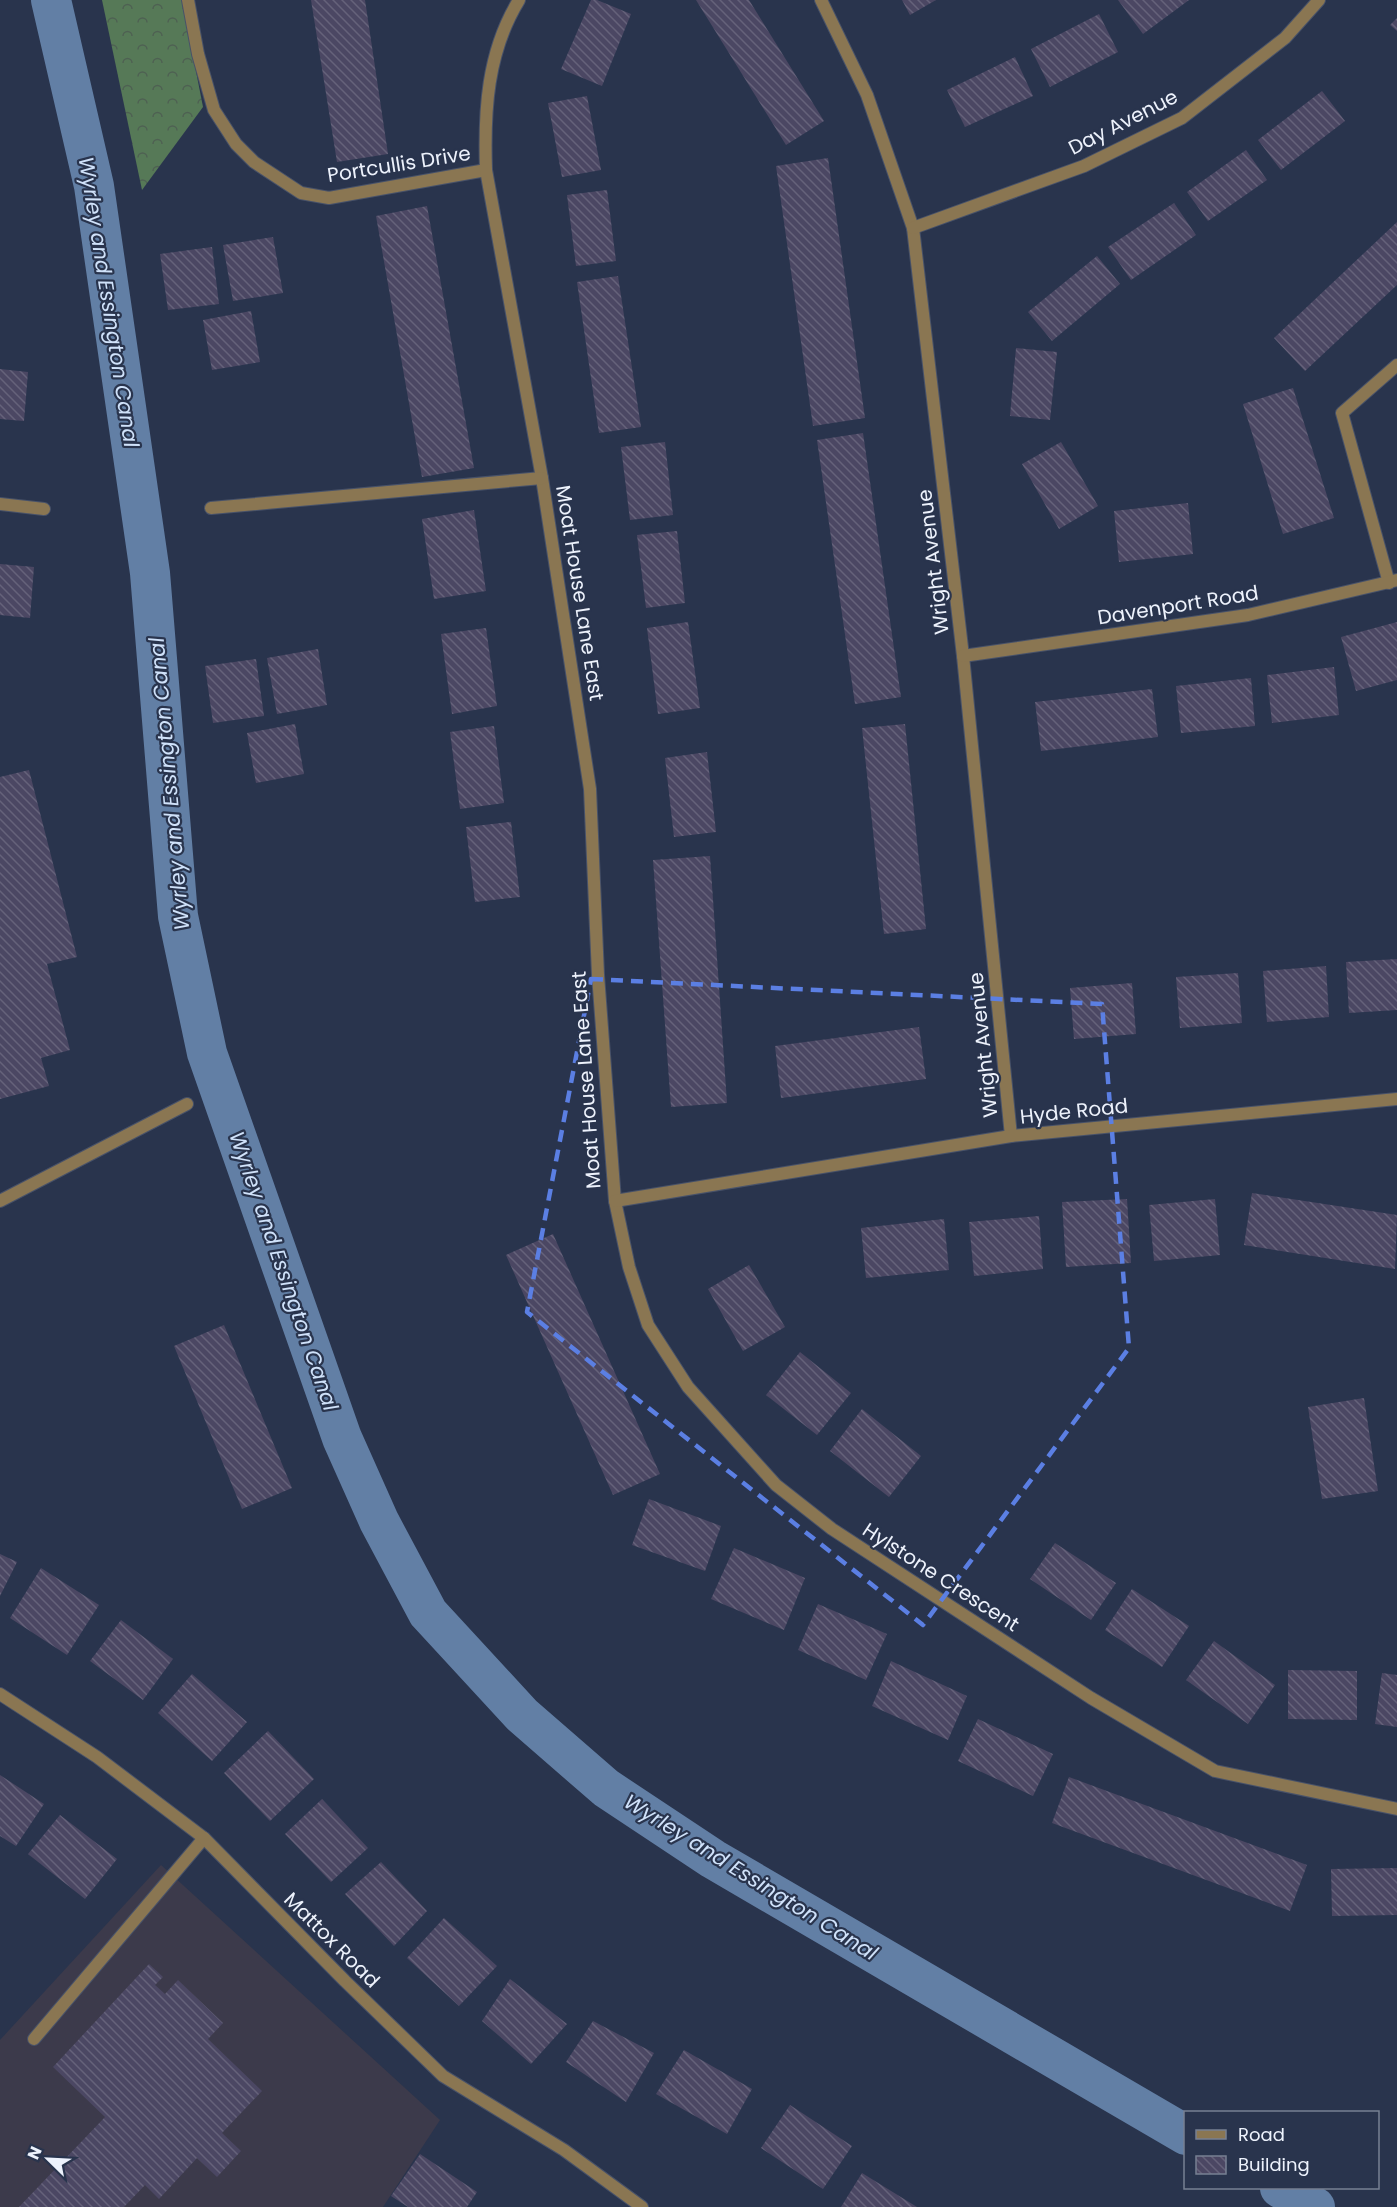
<svg xmlns="http://www.w3.org/2000/svg" width="1397" height="2207" viewBox="0 0 1397 2207" font-family="Poppins,sans-serif">
	<style>
		.education { fill: #3c3a4b }
		.forest { fill: url(#forest-crowns) }
		.lines { fill: none; stroke-linecap: round; stroke-linejoin: round }
		.canal { stroke: #627fa5; stroke-width: 40 }
		.building { fill: url(#building-back-hatch) }
		.lane-casing { stroke: #485269; stroke-width: 14 }
		.street-casing { stroke: #485269; stroke-width: 14 }
		.lane { stroke: #8a7652; stroke-width: 12 }
		.street { stroke: #8a7652; stroke-width: 12 }
		.marked { fill: none; stroke: #5b7fe3; stroke-width: 4.5; stroke-dasharray: 12 8; stroke-linejoin: round }
		.labels { text-anchor: middle; dominant-baseline: central; stroke-width: 4.5; stroke-linejoin: round; paint-order: stroke }
		.street-label { font-size: 20px; fill: #edf2fc; stroke: #29344d }
		.water-label { font-size: 21px; font-style: italic; fill: #d0e2fa; stroke: #29344d }
	</style>
	<defs>
		<pattern id="forest-crowns" width="20" height="18" patternUnits="userSpaceOnUse" patternTransform="scale(1.5)"><rect width="20" height="18" fill="#567957"/><path d="M2 6a3 3 0 1 1 6 0M12 15a3 3 0 1 1 6 0" fill="none" stroke="#4e6152"/></pattern>
		<pattern id="building-back-hatch" width="6" height="6" patternUnits="userSpaceOnUse" patternTransform="scale(1.5)"><rect width="6" height="6" fill="#4b4763"/><path d="M-1 5l2 2M0 0l6 6M5-1l2 2" fill="none" stroke="#65627a"/></pattern>
	</defs>
	<rect width="100%" height="100%" fill="#29344d"/>
	<path class="education" d="M 161,1865 L 440,2120 L 383,2207 L 0,2207 L 0,2040 Z"/>
	<path class="forest" d="M 102,0 L 182,0 L 203,107 L 142,190 Z"/>
	<g class="lines">
		<g class="canal">
			<path d="M 51,0 L 94,186 L 150,573 L 178,916 L 207,1053 L 342,1438 L 379,1521 L 428,1613 L 522,1715 L 606,1788 L 713,1859 L 1186,2135"/>
			<path d="M 1280,2188 L 1315,2207"/>
		</g>
	</g>
	<g class="building">
		<path d="M 311,0 L 365,0 L 388,154 L 337,162 Z"/>
		<path d="M 591,0 L 597,0 L 631,14 L 602,86 L 561,69 Z"/>
		<path d="M 696,0 L 749,0 L 824,121 L 786,145 Z"/>
		<path d="M 902,0 L 936,0 L 910,15 Z"/>
		<path d="M 1118,0 L 1189,0 L 1143,34 Z"/>
		<path d="M 1099,14 L 1118,52 L 1050,87 L 1031,49 Z"/>
		<path d="M 1397,18 L 1397,31 L 1390,25 Z"/>
		<path d="M 1015,57 L 1033,96 L 965,127 L 947,90 Z"/>
		<path d="M 1322,91 L 1345,121 L 1281,170 L 1258,140 Z"/>
		<path d="M 587,96 L 601,170 L 562,177 L 548,103 Z"/>
		<path d="M 1246,150 L 1267,180 L 1208,221 L 1187,192 Z"/>
		<path d="M 828,158 L 865,418 L 813,426 L 776,166 Z"/>
		<path d="M 607,190 L 616,261 L 576,266 L 567,195 Z"/>
		<path d="M 1174,203 L 1196,235 L 1131,280 L 1108,247 Z"/>
		<path d="M 427,206 L 474,468 L 422,477 L 376,216 Z"/>
		<path d="M 1397,222 L 1397,285 L 1305,371 L 1274,338 Z"/>
		<path d="M 273,237 L 283,293 L 233,301 L 223,245 Z"/>
		<path d="M 212,247 L 219,304 L 168,310 L 160,254 Z"/>
		<path d="M 1097,256 L 1120,284 L 1052,341 L 1028,312 Z"/>
		<path d="M 618,276 L 641,427 L 599,433 L 577,282 Z"/>
		<path d="M 251,311 L 260,362 L 212,370 L 203,320 Z"/>
		<path d="M 1016,348 L 1057,352 L 1050,420 L 1010,416 Z"/>
		<path d="M 0,369 L 28,372 L 24,421 L 0,419 Z"/>
		<path d="M 1293,388 L 1334,518 L 1283,534 L 1243,404 Z"/>
		<path d="M 863,433 L 901,697 L 855,704 L 817,440 Z"/>
		<path d="M 665,442 L 673,515 L 630,520 L 621,447 Z"/>
		<path d="M 1061,442 L 1098,506 L 1059,529 L 1022,464 Z"/>
		<path d="M 1188,503 L 1193,554 L 1119,562 L 1114,511 Z"/>
		<path d="M 474,510 L 486,591 L 434,599 L 422,519 Z"/>
		<path d="M 677,531 L 685,603 L 646,608 L 637,535 Z"/>
		<path d="M 0,564 L 34,567 L 30,618 L 0,615 Z"/>
		<path d="M 688,622 L 700,708 L 658,714 L 647,628 Z"/>
		<path d="M 1397,622 L 1397,680 L 1356,691 L 1341,637 Z"/>
		<path d="M 486,628 L 497,706 L 452,714 L 441,634 Z"/>
		<path d="M 318,649 L 327,705 L 277,714 L 267,658 Z"/>
		<path d="M 256,659 L 264,716 L 213,723 L 205,666 Z"/>
		<path d="M 1334,667 L 1339,715 L 1272,723 L 1267,675 Z"/>
		<path d="M 1251,678 L 1255,726 L 1181,733 L 1176,686 Z"/>
		<path d="M 1152,689 L 1158,737 L 1041,751 L 1035,702 Z"/>
		<path d="M 295,724 L 304,774 L 256,783 L 247,733 Z"/>
		<path d="M 905,724 L 926,929 L 884,934 L 862,728 Z"/>
		<path d="M 494,726 L 504,803 L 460,809 L 450,732 Z"/>
		<path d="M 707,752 L 716,832 L 674,837 L 665,758 Z"/>
		<path d="M 29,770 L 77,957 L 47,964 L 70,1050 L 41,1058 L 49,1086 L 0,1099 L 0,777 Z"/>
		<path d="M 511,822 L 520,897 L 475,902 L 466,827 Z"/>
		<path d="M 710,856 L 727,1103 L 671,1107 L 653,860 Z"/>
		<path d="M 1397,959 L 1397,1010 L 1349,1013 L 1346,962 Z"/>
		<path d="M 1326,966 L 1329,1017 L 1267,1022 L 1263,971 Z"/>
		<path d="M 1238,973 L 1242,1023 L 1180,1028 L 1176,977 Z"/>
		<path d="M 1132,983 L 1136,1034 L 1074,1039 L 1070,988 Z"/>
		<path d="M 919,1027 L 926,1079 L 781,1098 L 775,1046 Z"/>
		<path d="M 1252,1193 L 1397,1215 L 1395,1269 L 1244,1245 Z"/>
		<path d="M 1127,1199 L 1131,1263 L 1066,1267 L 1062,1202 Z"/>
		<path d="M 1215,1199 L 1220,1255 L 1154,1261 L 1149,1205 Z"/>
		<path d="M 1039,1216 L 1043,1269 L 974,1276 L 969,1222 Z"/>
		<path d="M 944,1219 L 949,1270 L 866,1278 L 861,1228 Z"/>
		<path d="M 553,1234 L 660,1474 L 613,1495 L 506,1255 Z"/>
		<path d="M 749,1265 L 785,1327 L 743,1351 L 708,1289 Z"/>
		<path d="M 224,1325 L 292,1488 L 242,1509 L 174,1346 Z"/>
		<path d="M 800,1352 L 851,1393 L 817,1435 L 766,1395 Z"/>
		<path d="M 1364,1398 L 1378,1491 L 1322,1499 L 1308,1407 Z"/>
		<path d="M 862,1409 L 921,1456 L 889,1497 L 830,1451 Z"/>
		<path d="M 649,1499 L 721,1526 L 705,1571 L 632,1545 Z"/>
		<path d="M 1055,1543 L 1116,1583 L 1091,1620 L 1030,1579 Z"/>
		<path d="M 734,1548 L 805,1578 L 784,1630 L 711,1599 Z"/>
		<path d="M 0,1554 L 17,1562 L 0,1596 Z"/>
		<path d="M 41,1568 L 99,1605 L 67,1655 L 10,1618 Z"/>
		<path d="M 1132,1589 L 1189,1626 L 1162,1667 L 1105,1630 Z"/>
		<path d="M 818,1604 L 887,1634 L 866,1680 L 798,1650 Z"/>
		<path d="M 121,1620 L 173,1659 L 143,1700 L 90,1661 Z"/>
		<path d="M 1214,1641 L 1275,1685 L 1248,1724 L 1186,1680 Z"/>
		<path d="M 891,1661 L 967,1696 L 948,1740 L 872,1706 Z"/>
		<path d="M 1288,1670 L 1357,1671 L 1357,1720 L 1288,1719 Z"/>
		<path d="M 1382,1673 L 1397,1675 L 1397,1727 L 1375,1724 Z"/>
		<path d="M 192,1674 L 247,1722 L 212,1761 L 158,1713 Z"/>
		<path d="M 978,1719 L 1053,1754 L 1033,1796 L 958,1761 Z"/>
		<path d="M 268,1731 L 314,1779 L 270,1821 L 224,1773 Z"/>
		<path d="M 0,1775 L 44,1804 L 16,1846 L 0,1836 Z"/>
		<path d="M 1069,1777 L 1307,1865 L 1290,1911 L 1052,1823 Z"/>
		<path d="M 322,1799 L 368,1848 L 331,1882 L 285,1834 Z"/>
		<path d="M 60,1815 L 117,1859 L 85,1899 L 28,1854 Z"/>
		<path d="M 381,1862 L 427,1911 L 394,1946 L 345,1894 Z"/>
		<path d="M 1397,1868 L 1397,1915 L 1332,1916 L 1331,1869 Z"/>
		<path d="M 444,1918 L 497,1966 L 459,2006 L 407,1958 Z"/>
		<path d="M 149,1964 L 163,1977 L 155,1985 L 165,1994 L 178,1980 L 223,2023 L 208,2039 L 262,2091 L 222,2133 L 241,2151 L 217,2177 L 197,2158 L 159,2199 L 145,2185 L 124,2207 L 19,2207 L 105,2117 L 53,2067 Z"/>
		<path d="M 510,1979 L 567,2024 L 531,2064 L 482,2021 Z"/>
		<path d="M 593,2021 L 654,2053 L 626,2102 L 566,2062 Z"/>
		<path d="M 684,2050 L 752,2089 L 727,2134 L 656,2094 Z"/>
		<path d="M 790,2105 L 852,2146 L 823,2189 L 761,2148 Z"/>
		<path d="M 420,2154 L 477,2192 L 467,2207 L 408,2207 L 391,2196 Z"/>
		<path d="M 862,2173 L 917,2207 L 841,2207 Z"/>
	</g>
	<g class="lines">
		<g class="lane-casing">
			<g id="lane">
				<path d="M 1389,583 L 1342,413 L 1397,365"/>
				<path d="M 34,2039 L 204,1838"/>
			</g>
		</g>
		<g class="street-casing">
			<g id="street">
				<path d="M 188,0 L 198,54 L 214,110 L 236,144 L 254,162 L 301,193 L 329,198 L 486,170"/>
				<path d="M 519,0 C 487,52 484,111 486,170 L 542,478 L 590,789 L 598,975 L 615,1201 L 629,1267 L 648,1325 L 688,1387 L 776,1485 L 832,1529 L 1091,1698 L 1215,1771 L 1397,1809"/>
				<path d="M 821,0 L 867,95 L 913,228 L 963,656 L 1011,1136"/>
				<path d="M 913,228 L 1084,166 L 1182,118 L 1285,38 L 1319,0"/>
				<path d="M 0,504 L 44,509"/>
				<path d="M 211,508 L 542,478"/>
				<path d="M 963,656 L 1248,615 L 1397,580"/>
				<path d="M 0,1201 L 187,1104"/>
				<path d="M 615,1201 L 1011,1136 L 1397,1099"/>
				<path d="M 0,1694 L 97,1757 L 204,1838 L 345,1981 L 443,2076 L 564,2150 L 642,2207"/>
			</g>
		</g>
		<use href="#lane" class="lane"/>
		<use href="#street" class="street"/>
	</g>
	<path class="marked" d="M 591,979 L 1102,1004 L 1129,1348 L 923,1625 L 527,1312 Z"/>
	<g class="labels">
		<g class="street-label">
			<text transform="translate(1123 122) rotate(-27)">Day Avenue</text>
			<text transform="translate(399 164) rotate(-9)">Portcullis Drive</text>
			<text transform="translate(933 562) rotate(-97)">Wright Avenue</text>
			<text transform="translate(580 593) rotate(81)">Moat House Lane East</text>
			<text transform="translate(1178 605) rotate(-9)">Davenport Road</text>
			<text transform="translate(983 1045) rotate(-96)">Wright Avenue</text>
			<text transform="translate(586 1080) rotate(-94)">Moat House Lane East</text>
			<text transform="translate(1074 1111) rotate(-6)">Hyde Road</text>
			<text transform="translate(941 1577) rotate(33)">Hylstone Crescent</text>
			<text transform="translate(332 1940) rotate(45)">Mattox Road</text>
		</g>
		<g class="water-label">
			<text transform="translate(109 302) rotate(81)">Wyrley and Essington Canal</text>
			<text transform="translate(169 784) rotate(-95)">Wyrley and Essington Canal</text>
			<text transform="translate(284 1271) rotate(71)">Wyrley and Essington Canal</text>
			<text transform="translate(751 1877) rotate(32)">Wyrley and Essington Canal</text>
		</g>
	</g>
	<rect x="1184" y="2111" width="195" height="78" fill="#29344d" stroke="#778093" stroke-width="1.5"/>
	<rect x="1196" y="2130" width="30" height="9" fill="#8a7652" stroke="#778093" stroke-width="1.5"/>
	<text x="1238" y="2141" font-size="18" fill="#edf2fc">Road</text>
	<rect x="1196" y="2156" width="30" height="18" fill="url(#building-back-hatch)" stroke="#778093" stroke-width="1.5"/>
	<text x="1238" y="2171" font-size="18" fill="#edf2fc">Building</text>
	<g transform="translate(48 2159) rotate(294)" stroke="#29344d" stroke-width="4.5" paint-order="stroke">
	<path d="M0-4.5L10 22L0 15L-10 22Z" fill="#edf2fc"/>
	<text y="-9" font-size="16" font-weight="bold" text-anchor="middle" fill="#edf2fc">N</text>
	</g>
</svg>
